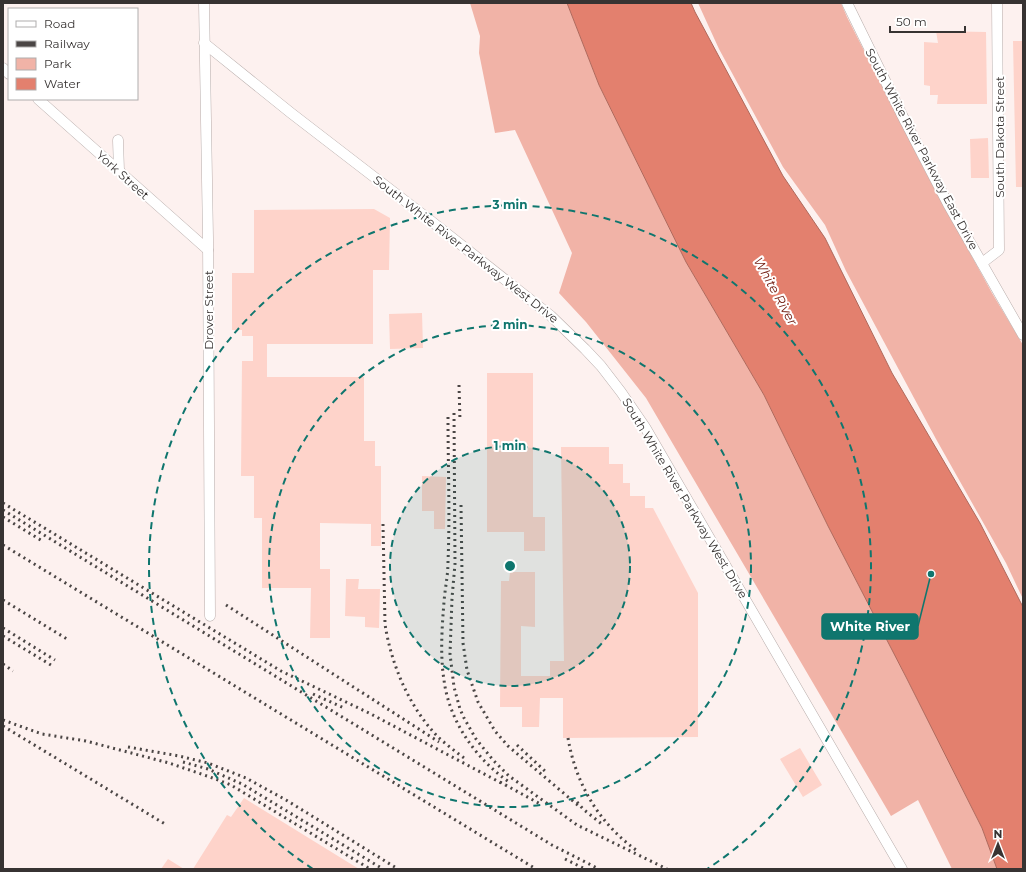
<svg xmlns="http://www.w3.org/2000/svg" width="1026" height="872" viewBox="0 0 1026 872" font-family="Montserrat,sans-serif">
	<style>
		.green { fill: #f1b3a7 }
		.water { fill: #e3806e; stroke: #af695c }
		.building { fill: #fed3ca }
		.lines { fill: none; stroke-linecap: round; stroke-linejoin: round }
		.minor-casing { stroke: #b8adab; stroke-width: 11 }
		.minor { stroke: #fff; stroke-width: 10 }
		.rail { stroke: #4b4645; stroke-width: 3; stroke-dasharray: 2 4; stroke-linecap: butt }
		.ring { fill: none; stroke: #0f766e; stroke-width: 2; stroke-dasharray: 7 5 }
		.labels { text-anchor: middle; dominant-baseline: central; stroke-width: 4; stroke-linejoin: round; paint-order: stroke }
		.street-label { font-size: 12px; fill: #373332; stroke: #fff }
		.water-label { font-size: 13px; font-style: italic; fill: #71190d; stroke: #fff }
		.centre { fill: #0f766e; stroke: #fff; stroke-width: 2 }
		.ring-label { font-size: 12px; text-anchor: middle; font-weight: bold; fill: #0f766e; stroke: #fff; stroke-width: 4; stroke-linejoin: round; paint-order: stroke }
		.leader { fill: none; stroke: #0f766e; stroke-width: 1.5 }
		.callout-dot { fill: #0f766e; stroke: #fff; stroke-width: 1.5 }
		.callout { fill: #0f766e; stroke: #0f766e; stroke-width: 1.5 }
		.callout-label { font-size: 13px; text-anchor: middle; font-weight: bold; fill: #fff }
	</style>
	<rect width="100%" height="100%" fill="#fdf1ef"/>
	<g class="green">
		<path d="M 470,3 L 567,3 L 599,85 L 686,262 L 764,395 L 828,526 L 906,677 L 982,828 L 997,869 L 952,869 L 918,800 L 891,816 L 646,398 L 586,322 L 559,293 L 572,253 L 515,130 L 495,133 L 479,53 L 480,36 Z"/>
		<path d="M 698,3 L 841,3 L 847,17 L 925,171 L 992,293 L 1023,345 L 1023,599 L 1006,563 L 936,439 L 846,271 L 825,225 L 783,167 L 719,49 Z"/>
	</g>
	<path class="water" d="M 567,3 L 691,3 L 695,12 L 783,176 L 825,238 L 892,373 L 980,523 L 1023,607 L 1023,869 L 997,869 L 982,828 L 906,677 L 828,526 L 764,395 L 686,262 L 599,85 Z"/>
	<g class="building">
		<path d="M 936,31 L 986,32 L 987,104 L 937,104 L 938,95 L 930,95 L 930,86 L 924,85 L 924,42 L 938,43 Z"/>
		<path d="M 1013,41 L 1023,41 L 1023,187 L 1016,187 Z"/>
		<path d="M 988,138 L 989,178 L 971,178 L 970,139 Z"/>
		<path d="M 374,209 L 390,218 L 389,270 L 373,270 L 373,344 L 267,344 L 267,377 L 364,377 L 364,441 L 375,441 L 375,466 L 381,466 L 381,546 L 371,546 L 371,524 L 320,523 L 320,569 L 330,569 L 330,638 L 310,638 L 311,588 L 262,588 L 262,518 L 254,518 L 254,476 L 241,476 L 242,361 L 253,361 L 253,336 L 242,336 L 242,330 L 232,330 L 232,273 L 254,273 L 254,210 Z"/>
		<path d="M 422,313 L 423,348 L 390,349 L 389,314 Z"/>
		<path d="M 487,373 L 533,373 L 533,517 L 545,517 L 545,551 L 524,551 L 524,532 L 487,532 Z"/>
		<path d="M 561,447 L 609,447 L 609,464 L 623,464 L 623,483 L 630,483 L 630,496 L 645,496 L 645,508 L 653,508 L 698,593 L 698,737 L 563,738 L 563,698 L 540,698 L 539,727 L 522,727 L 522,707 L 500,707 L 501,581 L 509,581 L 510,572 L 535,572 L 535,627 L 521,626 L 521,676 L 550,676 L 550,661 L 564,661 Z"/>
		<path d="M 422,476 L 446,477 L 445,529 L 434,529 L 434,511 L 422,511 Z"/>
		<path d="M 346,579 L 359,579 L 358,589 L 380,589 L 379,628 L 365,627 L 365,617 L 345,616 Z"/>
		<path d="M 800,748 L 822,785 L 803,797 L 780,759 Z"/>
		<path d="M 244,798 L 359,869 L 193,869 L 227,815 L 231,817 Z"/>
		<path d="M 168,859 L 184,869 L 161,869 Z"/>
	</g>
	<g class="lines">
		<g class="minor-casing">
			<g id="minor">
				<path d="M 204,3 L 208,238 L 210,616"/>
				<path d="M 847,3 L 903,117 L 948,204 L 1023,335"/>
				<path d="M 204,43 L 291,113 L 426,217 L 551,316 L 585,349 L 601,366 L 621,392 L 645,427 L 902,869"/>
				<path d="M 3,68 L 9,74"/>
				<path d="M 38,99 L 208,250"/>
				<path d="M 118,140 L 119,171"/>
				<path d="M 982,263 L 999,250 L 997,3"/>
			</g>
		</g>
		<use href="#minor" class="minor"/>
		<g class="rail">
			<path d="M 459,385 L 460,421"/>
			<path d="M 454,413 L 455,564 L 452,598 L 450,654 L 454,687 L 460,709 L 464,718 L 476,739 L 493,760 L 509,776 L 577,825 L 667,869"/>
			<path d="M 448,417 C 448,465 450,514 448,562 C 448,576 445,588 444,602 C 442,627 440,655 444,680 C 449,721 476,759 509,782"/>
			<path d="M 3,503 L 281,671 L 369,713 L 505,785"/>
			<path d="M 461,505 L 463,643 L 467,670 L 478,702 L 495,731 L 508,746 L 580,807"/>
			<path d="M 3,510 L 552,845 L 599,869"/>
			<path d="M 3,517 L 44,542"/>
			<path d="M 383,524 L 385,624 C 391,664 409,707 438,737 C 447,745 457,753 467,760"/>
			<path d="M 3,545 L 536,869"/>
			<path d="M 3,600 L 67,639"/>
			<path d="M 226,605 L 439,742"/>
			<path d="M 3,628 L 55,660"/>
			<path d="M 3,636 L 51,665"/>
			<path d="M 3,664 L 13,671"/>
			<path d="M 313,694 L 344,708"/>
			<path d="M 3,720 L 42,734 L 86,741 L 169,763 L 210,777 L 231,785 L 370,869"/>
			<path d="M 3,726 L 165,824"/>
			<path d="M 568,738 C 576,785 600,825 639,852"/>
			<path d="M 517,745 L 546,772"/>
			<path d="M 128,747 L 179,756 L 208,763 L 246,778 L 286,800 L 398,869"/>
			<path d="M 183,762 L 208,769 L 242,784 L 383,869"/>
			<path d="M 500,782 L 542,805"/>
			<path d="M 577,802 L 583,809 L 603,825"/>
			<path d="M 565,859 L 585,869"/>
		</g>
	</g>
	<circle cx="510" cy="566" r="120" fill="#0f766e" fill-opacity=".12"/>
	<g class="ring">
		<circle cx="510" cy="566" r="120"/>
		<circle cx="510" cy="566" r="241"/>
		<path d="M313 869A361 361 0 1 1 707 869"/>
	</g>
	<g class="labels">
		<g class="street-label">
			<text transform="translate(999 137) rotate(-90)">South Dakota Street</text>
			<text transform="translate(922 149) rotate(62)">South White River Parkway East Drive</text>
			<text transform="translate(123 175) rotate(42)">York Street</text>
			<text transform="translate(466 249) rotate(38)">South White River Parkway West Drive</text>
			<text transform="translate(208 310) rotate(-90)">Drover Street</text>
			<text transform="translate(685 498) rotate(59)">South White River Parkway West Drive</text>
		</g>
		<g class="water-label">
			<text transform="translate(776 291) rotate(61)">White River</text>
		</g>
	</g>
	<circle cx="510" cy="566" r="6" class="centre"/>
	<g class="ring-label">
		<text x="510" y="209">3 min</text>
		<text x="510" y="329">2 min</text>
		<text x="510" y="450">1 min</text>
	</g>
	<path class="leader" d="M931 574L918 626"/>
	<circle class="callout-dot" cx="931" cy="574" r="4"/>
	<rect class="callout" x="822" y="614" width="96" height="25" rx="4"/>
	<g class="callout-label">
		<text x="870" y="631">White River</text>
	</g>
	<rect width="1026" height="872" fill="none" stroke="#373332" stroke-width="8"/>
	<rect x="8" y="8" width="130" height="92" fill="#ffffff" stroke="#afadad"/>
	<rect x="16" y="21" width="20" height="6" fill="#ffffff" stroke="#afadad"/>
	<text x="44" y="28" font-size="12" fill="#373332">Road</text>
	<rect x="16" y="41" width="20" height="6" fill="#4b4645" stroke="#afadad"/>
	<text x="44" y="48" font-size="12" fill="#373332">Railway</text>
	<rect x="16" y="58" width="20" height="12" fill="#f1b3a7" stroke="#afadad"/>
	<text x="44" y="68" font-size="12" fill="#373332">Park</text>
	<rect x="16" y="78" width="20" height="12" fill="#e3806e" stroke="#afadad"/>
	<text x="44" y="88" font-size="12" fill="#373332">Water</text>
	<g transform="translate(998 844)" stroke="#ffffff" stroke-width="3" paint-order="stroke">
	<path d="M0-3L7 15L0 10L-7 15Z" fill="#373332"/>
	<text y="-6" font-size="11" font-weight="bold" text-anchor="middle" fill="#373332">N</text>
	</g>
	<path d="M890 26v6h75v-6" fill="none" stroke="#373332" stroke-width="2"/>
	<text x="896" y="26" font-size="12" fill="#373332" stroke="#ffffff" stroke-width="3" paint-order="stroke">50 m</text>
</svg>
